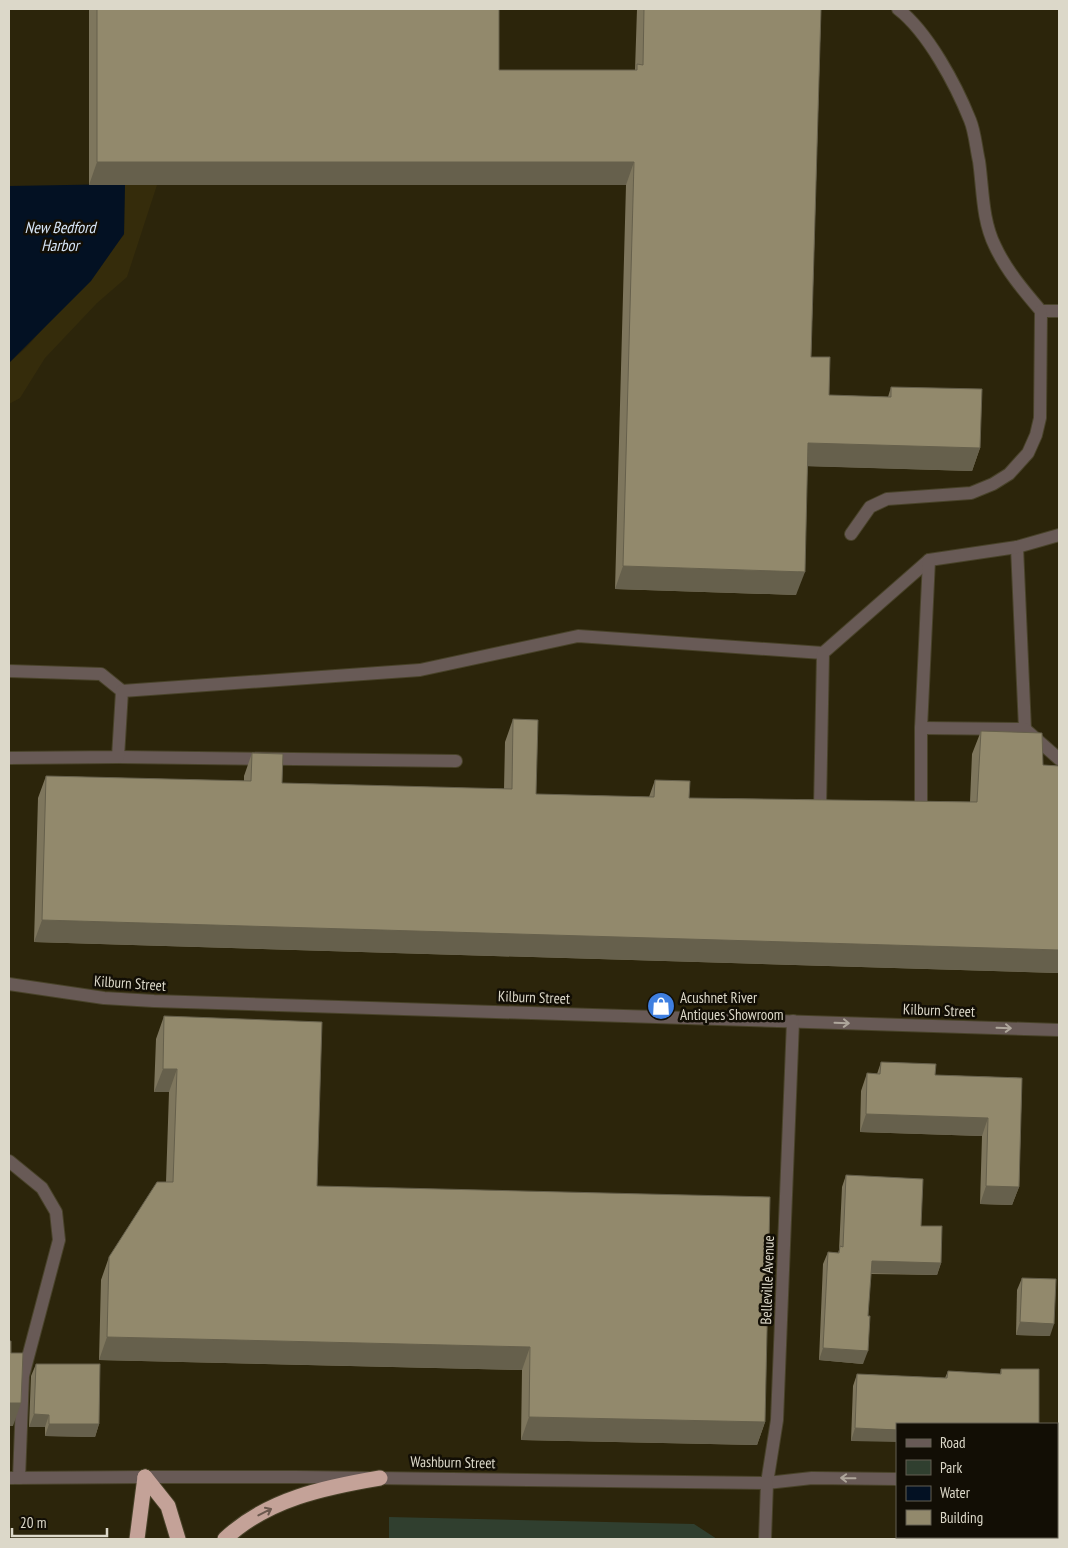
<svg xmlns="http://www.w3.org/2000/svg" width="1068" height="1548" viewBox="0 0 1068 1548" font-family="'PT Sans Narrow',sans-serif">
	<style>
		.green { fill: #303f2f }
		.sand { fill: #352c0b }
		.water { fill: #031123 }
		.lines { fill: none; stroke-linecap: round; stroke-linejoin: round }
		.service-casing { stroke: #484229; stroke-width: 14 }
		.minor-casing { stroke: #484229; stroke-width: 14 }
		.tertiary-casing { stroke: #484229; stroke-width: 14 }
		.motorway-casing { stroke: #484229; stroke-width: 17 }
		.service { stroke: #685a56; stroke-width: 12 }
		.minor { stroke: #685a56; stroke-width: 12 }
		.tertiary { stroke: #685a56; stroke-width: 12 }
		.motorway { stroke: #c4a298; stroke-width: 15 }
		.wall { fill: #7e765d }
		.shaded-wall { fill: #66604c }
		.building { fill: #92896c; stroke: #66604c }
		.oneway { stroke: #aea69b }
		.oneway2 { stroke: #6b584e }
		.labels { text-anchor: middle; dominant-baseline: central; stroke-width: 5; stroke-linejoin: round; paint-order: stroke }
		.street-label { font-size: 15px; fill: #dcd8c9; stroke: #120e05 }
		.poi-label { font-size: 15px; fill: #dcd8c9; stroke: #120e05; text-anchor: start }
		.water-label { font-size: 16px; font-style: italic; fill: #d6e5f7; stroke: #120e05 }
	</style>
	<rect width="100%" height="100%" fill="#2c250b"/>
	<path class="green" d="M 389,1517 L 694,1524 L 717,1539 L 389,1539 Z"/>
	<path class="sand" d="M 125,184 L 157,185 L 127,277 L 97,303 L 45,358 L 20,398 L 9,404 L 9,363 L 27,347 L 124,235 Z"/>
	<path class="water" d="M 125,184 L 124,234 L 91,281 L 9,363 L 9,186 Z"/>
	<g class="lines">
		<g class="service-casing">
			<g id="service">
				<path d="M 898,9 C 928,32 956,85 970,120 C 975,132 976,148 979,161 C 983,189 982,220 995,246 C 1006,270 1024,291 1041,311 L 1059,311"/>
				<path d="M 851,534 L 870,507 L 887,499 L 971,493 L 993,484 L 1009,474 L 1028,453 L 1036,435 L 1040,418 L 1041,311"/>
				<path d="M 1017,547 L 1025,729"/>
				<path d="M 9,671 L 101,674 L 122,691"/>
				<path d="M 921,728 L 1025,729 L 1059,759"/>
				<path d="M 118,757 L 456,761"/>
				<path d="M 9,758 L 118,757 L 122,691 L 420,670 L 578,636 L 823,653"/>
				<path d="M 820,808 L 823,653 L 929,560 L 1017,547 L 1059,535"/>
				<path d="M 921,815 L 921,728 L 929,560"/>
				<path d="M 9,1161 L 42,1188 L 56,1212 L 59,1240 L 23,1376 L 19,1478"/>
			</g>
		</g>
		<g class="minor-casing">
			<g id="minor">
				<path d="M 9,984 L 104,998 L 154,1001 L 1059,1030"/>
				<path d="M 793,1021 L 777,1420 L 767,1483 L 812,1478 L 897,1479"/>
				<path d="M 9,1478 L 145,1477"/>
				<path d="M 1057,1480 L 1059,1480"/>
			</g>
		</g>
		<g class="tertiary-casing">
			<path id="tertiary" d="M 145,1477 L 297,1477 L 767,1483 L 765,1539"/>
		</g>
		<g class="motorway-casing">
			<g id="motorway">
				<path d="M 145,1477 L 168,1506 L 178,1539"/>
				<path d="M 137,1539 L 145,1477"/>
				<path d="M 225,1539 C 267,1499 326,1487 380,1478"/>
			</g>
		</g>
		<use href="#service" class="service"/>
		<use href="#minor" class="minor"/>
		<use href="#tertiary" class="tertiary"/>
		<use href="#motorway" class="motorway"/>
	</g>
	<g class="wall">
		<path d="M 89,9 L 499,9 L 499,70 L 635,70 L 637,9 L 821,9 L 811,357 L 829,395 L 888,397 L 891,387 L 980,448 L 972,471 L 808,466 L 796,595 L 615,589 L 626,185 L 89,185 Z"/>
		<path d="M 513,719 L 536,794 L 649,797 L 655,780 L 689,798 L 970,802 L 972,754 L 981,731 L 1043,765 L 1059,766 L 1059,973 L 34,942 L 38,798 L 46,776 L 244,781 L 244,776 L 252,753 L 282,783 L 504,789 L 505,742 Z"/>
		<path d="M 164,1016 L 317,1186 L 765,1422 L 757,1445 L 521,1440 L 522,1370 L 99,1360 L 101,1280 L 109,1257 L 166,1182 L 169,1092 L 154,1092 L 156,1039 Z"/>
		<path d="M 881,1062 L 935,1075 L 1022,1078 L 1019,1187 L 1012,1205 L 980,1204 L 982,1136 L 860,1132 L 861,1091 L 867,1073 L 877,1074 Z"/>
		<path d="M 846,1175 L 921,1226 L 941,1263 L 937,1275 L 871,1274 L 863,1364 L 819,1360 L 823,1264 L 828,1252 L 838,1253 L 839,1250 L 842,1187 Z"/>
		<path d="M 1022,1278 L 1050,1336 L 1016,1335 L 1017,1290 Z"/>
		<path d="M 36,1364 L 99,1424 L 95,1437 L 45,1436 L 45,1427 L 29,1427 L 31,1376 Z"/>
		<path d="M 1001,1369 L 1039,1369 L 851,1441 L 853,1386 L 857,1374 L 945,1378 L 948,1371 L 1000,1374 Z"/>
		<path d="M 945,1537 L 1057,1537 L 1059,1539 L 945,1539 Z"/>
	</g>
	<g class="shaded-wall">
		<path d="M 97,162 L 634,162 L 626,185 L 89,185 Z"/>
		<path d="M 808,443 L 980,448 L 972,471 L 800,466 Z"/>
		<path d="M 623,566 L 805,572 L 796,595 L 615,589 Z"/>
		<path d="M 42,920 L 1059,950 L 1059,973 L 34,942 Z"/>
		<path d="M 163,1069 L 177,1069 L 169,1092 L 154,1092 Z"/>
		<path d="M 866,1114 L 988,1118 L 982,1136 L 860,1132 Z"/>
		<path d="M 986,1186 L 1019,1187 L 1012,1205 L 980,1204 Z"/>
		<path d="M 872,1261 L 941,1263 L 937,1275 L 868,1273 Z"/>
		<path d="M 1020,1322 L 1054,1324 L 1050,1336 L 1016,1335 Z"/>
		<path d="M 107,1337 L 530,1347 L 522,1370 L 99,1360 Z"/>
		<path d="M 823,1348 L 868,1351 L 863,1364 L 819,1360 Z"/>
		<path d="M 9,1403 L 21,1403 L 13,1426 L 9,1426 Z"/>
		<path d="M 34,1414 L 49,1415 L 45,1427 L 29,1427 Z"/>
		<path d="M 529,1417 L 765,1422 L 757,1445 L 521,1440 Z"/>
		<path d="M 49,1424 L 99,1424 L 95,1437 L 45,1436 Z"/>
		<path d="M 855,1428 L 897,1430 L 897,1442 L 851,1441 Z"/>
	</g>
	<g class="building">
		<path d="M 97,9 L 499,9 L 499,70 L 637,70 L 637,64 L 643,65 L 644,9 L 821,9 L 811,357 L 830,357 L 829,395 L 891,397 L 891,387 L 982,389 L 980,448 L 808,443 L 805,572 L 623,566 L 634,162 L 97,162 Z"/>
		<path d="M 513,719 L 538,720 L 536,794 L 654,797 L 655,780 L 690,781 L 689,798 L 977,802 L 981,731 L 1042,733 L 1043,765 L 1059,766 L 1059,950 L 42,920 L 46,776 L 251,781 L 252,753 L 283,754 L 282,783 L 512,789 Z"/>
		<path d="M 164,1016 L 322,1022 L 317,1186 L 770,1197 L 765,1422 L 529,1417 L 530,1347 L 107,1337 L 109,1257 L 157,1182 L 173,1182 L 177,1069 L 163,1069 Z"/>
		<path d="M 881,1062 L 936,1064 L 935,1075 L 1022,1078 L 1019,1187 L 986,1186 L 988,1118 L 866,1114 L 867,1073 L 880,1074 Z"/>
		<path d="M 846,1175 L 923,1179 L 921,1226 L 942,1226 L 941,1263 L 872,1261 L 868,1316 L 870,1316 L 868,1351 L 823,1348 L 828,1252 L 839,1253 L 840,1246 L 843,1247 Z"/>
		<path d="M 1022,1278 L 1056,1279 L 1054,1324 L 1020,1322 Z"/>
		<path d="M 9,1341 L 11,1341 L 11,1353 L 23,1353 L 21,1403 L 9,1403 Z"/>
		<path d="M 36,1364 L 100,1364 L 99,1424 L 49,1424 L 49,1415 L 34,1414 Z"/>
		<path d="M 1001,1369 L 1039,1369 L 1039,1424 L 897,1424 L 897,1430 L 855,1428 L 857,1374 L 947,1378 L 948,1371 L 1001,1374 Z"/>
		<path d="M 1057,1502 L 1059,1502 L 1059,1539 L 949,1539 L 949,1537 L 1057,1537 Z"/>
	</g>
	<defs><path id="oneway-shaft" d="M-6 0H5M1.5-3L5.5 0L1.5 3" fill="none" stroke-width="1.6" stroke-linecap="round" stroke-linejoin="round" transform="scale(1.25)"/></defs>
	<g class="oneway">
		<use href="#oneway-shaft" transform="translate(842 1023) rotate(2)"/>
		<use href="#oneway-shaft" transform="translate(1004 1028) rotate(2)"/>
		<use href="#oneway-shaft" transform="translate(848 1478) rotate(-179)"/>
	</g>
	<use class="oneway2" href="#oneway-shaft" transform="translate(265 1512) rotate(-27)"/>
	<defs>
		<g id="shop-disc" transform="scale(1.4375)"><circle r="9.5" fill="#3f7fe0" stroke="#120e05"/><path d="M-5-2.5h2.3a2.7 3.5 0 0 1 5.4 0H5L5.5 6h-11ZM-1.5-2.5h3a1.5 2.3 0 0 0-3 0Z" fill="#fff"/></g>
	</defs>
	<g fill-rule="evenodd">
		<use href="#shop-disc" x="661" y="1006"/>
	</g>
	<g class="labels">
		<g class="street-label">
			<text transform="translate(130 983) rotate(4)">Kilburn Street</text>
			<text transform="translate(534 997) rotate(2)">Kilburn Street</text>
			<text transform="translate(939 1010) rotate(2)">Kilburn Street</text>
			<text transform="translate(767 1280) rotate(-88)">Belleville Avenue</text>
			<text transform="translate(453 1462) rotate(1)">Washburn Street</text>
		</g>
		<g class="poi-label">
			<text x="680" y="997">Acushnet River<tspan x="680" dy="17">Antiques Showroom</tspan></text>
		</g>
		<g class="water-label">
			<text x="60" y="227">New Bedford<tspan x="60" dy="18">Harbor</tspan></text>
		</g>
	</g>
	<rect width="1068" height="1548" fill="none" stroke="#dcd8c9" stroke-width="20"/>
	<rect x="896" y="1423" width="162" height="115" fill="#120e05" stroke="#635f53"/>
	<rect x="906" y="1439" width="25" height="8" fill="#685a56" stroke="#635f53"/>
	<text x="940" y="1448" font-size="15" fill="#dcd8c9">Road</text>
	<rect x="906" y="1460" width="25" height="15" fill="#303f2f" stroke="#635f53"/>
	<text x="940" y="1473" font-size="15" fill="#dcd8c9">Park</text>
	<rect x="906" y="1486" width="25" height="15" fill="#031123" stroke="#635f53"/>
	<text x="940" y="1498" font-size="15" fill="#dcd8c9">Water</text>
	<rect x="906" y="1510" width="25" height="15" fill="#92896c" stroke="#635f53"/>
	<text x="940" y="1523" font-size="15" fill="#dcd8c9">Building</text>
	<path d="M12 1528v8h95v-8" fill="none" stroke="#dcd8c9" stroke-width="2.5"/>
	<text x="20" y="1528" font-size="15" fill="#dcd8c9" stroke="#120e05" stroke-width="4" paint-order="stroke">20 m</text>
</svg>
